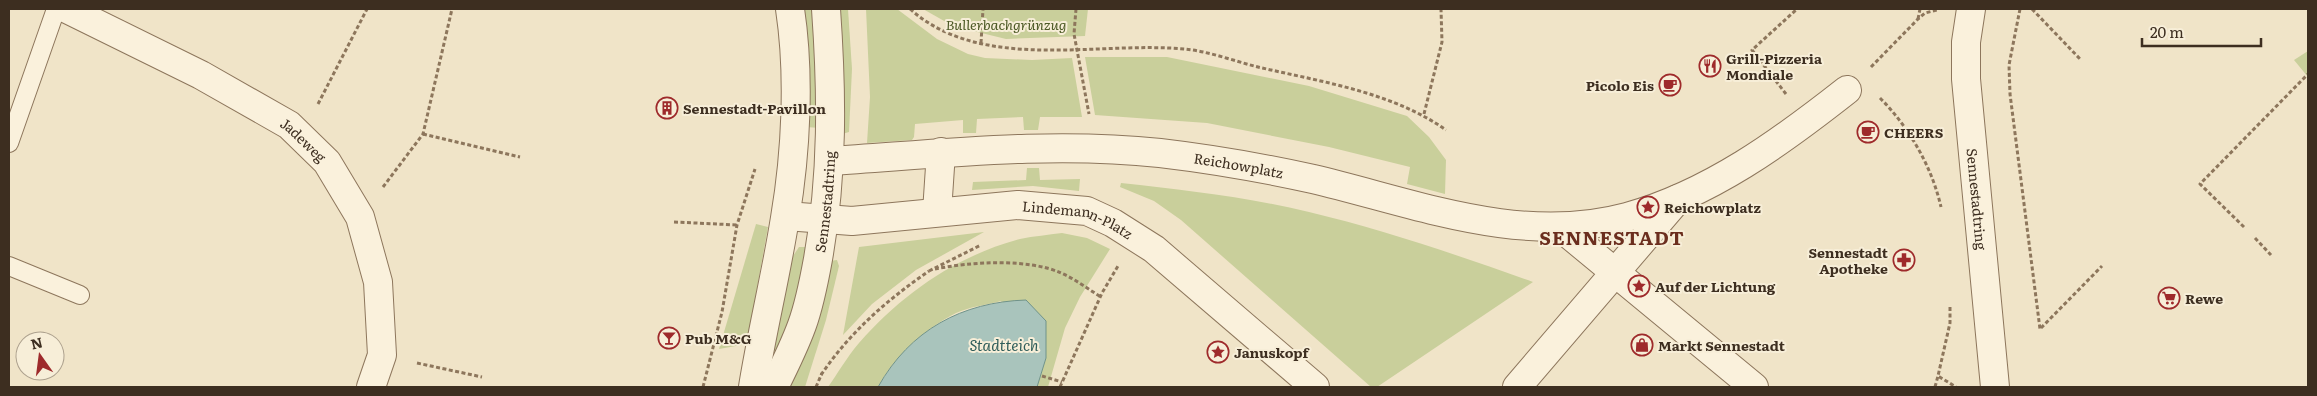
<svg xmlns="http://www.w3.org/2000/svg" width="2317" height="396" viewBox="0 0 2317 396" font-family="Literata,serif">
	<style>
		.green { fill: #c9cf9b }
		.water { fill: #a9c4bc; stroke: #6f938a }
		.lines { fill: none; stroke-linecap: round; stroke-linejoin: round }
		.lane-casing { stroke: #8d765c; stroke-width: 20 }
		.street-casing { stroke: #8d765c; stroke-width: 30 }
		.path { stroke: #8d765c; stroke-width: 3; stroke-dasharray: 4 2.5; stroke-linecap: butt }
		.lane { stroke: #faf1dc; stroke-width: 18 }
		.street { stroke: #faf1dc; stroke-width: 28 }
		.labels { text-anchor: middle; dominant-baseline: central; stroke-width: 4; stroke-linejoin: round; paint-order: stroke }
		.park-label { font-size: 14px; font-style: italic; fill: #4d5a26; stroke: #f7eed8 }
		.poi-label { font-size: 14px; font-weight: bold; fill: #3d2e20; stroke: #f7eed8; text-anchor: start }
		.street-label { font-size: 14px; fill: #3d2e20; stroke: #f7eed8 }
		.water-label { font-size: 15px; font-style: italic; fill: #2f5d5a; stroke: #f7eed8 }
		.district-label { font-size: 19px; font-weight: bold; letter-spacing: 1px; fill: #6b2e1e; stroke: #f7eed8 }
	</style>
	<rect width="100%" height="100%" fill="#f0e4c8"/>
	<g class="green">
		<path d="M 801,9 L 816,9 L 820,128 L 806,127 Z"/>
		<path d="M 836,9 L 848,9 L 852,69 L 849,132 L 842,134 Z"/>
		<path d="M 866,9 L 897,9 L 937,39 L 968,54 L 985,58 L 1032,60 L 1072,58 L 1082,117 L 1040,117 L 1038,130 L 1024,130 L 1023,117 L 977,119 L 976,133 L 963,133 L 963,120 L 915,124 L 914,137 L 912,140 L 867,143 L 870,97 Z"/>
		<path d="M 923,9 L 1088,9 L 1085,36 L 1006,39 L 953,26 Z"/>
		<path d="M 2308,51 L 2308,77 L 2294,60 Z"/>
		<path d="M 1085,57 L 1167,57 L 1309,86 L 1407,116 L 1429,137 L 1446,160 L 1445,194 L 1407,184 L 1410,167 L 1329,147 L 1207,123 L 1095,115 Z"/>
		<path d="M 1027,168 L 1039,168 L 1040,180 L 1080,179 L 1079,191 L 1033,186 L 972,190 L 973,182 L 1026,180 Z"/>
		<path d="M 1121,183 C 1184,190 1247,197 1309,212 C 1385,230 1460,256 1533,282 L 1377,387 L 1371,387 L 1181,220 L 1154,201 L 1120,187 Z"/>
		<path d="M 756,224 L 768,227 L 747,344 L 719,349 Z"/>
		<path d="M 984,232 L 916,270 L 872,304 L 843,335 L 859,247 Z"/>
		<path d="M 1062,233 L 1087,238 L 1110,249 L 1080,297 L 1065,328 L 1048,387 L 1037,387 L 1046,358 L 1001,301 C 986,305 969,307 956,313 C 923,330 895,356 878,387 L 828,387 C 838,373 847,357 859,343 C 902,294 956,256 1020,239 C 1034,236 1048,235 1062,233 Z"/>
		<path d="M 799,247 L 805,247 L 808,253 L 793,316 L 776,364 L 769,362 L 793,256 Z"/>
		<path d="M 837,260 L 839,266 L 826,320 L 805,387 L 790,387 L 829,261 Z"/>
	</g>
	<path class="water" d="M 1026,300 L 1046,321 L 1046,358 L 1037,387 L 878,387 C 910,330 962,302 1026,300 Z"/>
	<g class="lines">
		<g class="lane-casing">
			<g id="lane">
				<path d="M 9,143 L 56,9"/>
				<path d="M 9,266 L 80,295"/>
			</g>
		</g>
		<g class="street-casing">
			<g id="street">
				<path id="s1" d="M 67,9 L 201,75 L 289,125 L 327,162 L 360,217 L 378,282 L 382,355 L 371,387"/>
				<path id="s2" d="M 1971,9 L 1966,42 L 1966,79 L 1995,387"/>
				<path id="s3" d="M 830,161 C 940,154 1050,141 1160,153 C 1211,159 1263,168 1313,179 C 1415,203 1520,246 1627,217 C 1710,194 1781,142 1847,90"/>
				<path d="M 937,212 L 941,152"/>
				<path id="s4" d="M 786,216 L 852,221 L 1018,205 L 1087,211 L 1113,223 L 1154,249 L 1315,387"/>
				<path d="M 1560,227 L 1754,387"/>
				<path d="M 753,387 C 762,331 776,275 785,218 C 796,153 800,75 790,9"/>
				<path id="s5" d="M 774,387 C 784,367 794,347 802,325 C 810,303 814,281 818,259 C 833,175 832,93 826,9"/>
				<path d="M 1517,387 L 1678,199"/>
			</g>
		</g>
		<g class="path">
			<path d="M 910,9 C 982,73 1096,41 1184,49 C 1208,51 1234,61 1258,67 C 1322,82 1392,92 1446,130"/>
			<path d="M 1076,9 L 1074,34 L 1089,114"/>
			<path d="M 2020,9 L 2009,65 L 2010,94 L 2040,329"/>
			<path d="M 2032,9 L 2081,60"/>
			<path d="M 1918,19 L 1920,9"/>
			<path d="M 981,43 L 983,9"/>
			<path d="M 1871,67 L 1918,19 L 1925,13 L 1937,10"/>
			<path d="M 1786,94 L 1752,50 L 1797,9"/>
			<path d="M 1880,98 C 1909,127 1932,167 1941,207"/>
			<path d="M 318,104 L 367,9"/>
			<path d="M 1424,114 L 1442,42 L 1441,9"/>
			<path d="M 423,134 L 520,157"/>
			<path d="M 383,187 L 423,134 L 452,9"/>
			<path d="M 674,222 L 737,225"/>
			<path d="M 2244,227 L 2200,184 L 2308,74"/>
			<path d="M 2255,238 L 2271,255"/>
			<path d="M 935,269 C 970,262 1028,258 1061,273 C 1075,279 1088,289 1101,297"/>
			<path d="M 929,271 L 981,245"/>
			<path d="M 1950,307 L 1950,323 L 1938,376 L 1956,387"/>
			<path d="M 2041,328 L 2102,266"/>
			<path d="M 417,363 L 482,377"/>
			<path d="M 821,375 C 850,332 887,300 929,271"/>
			<path d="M 1042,376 L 1062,382"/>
			<path d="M 703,387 L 722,312 L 737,225 L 755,169"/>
			<path d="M 816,387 L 822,373"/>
			<path d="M 1060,387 L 1102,293 L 1118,266"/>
			<path d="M 1935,387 L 1938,376"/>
		</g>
		<use href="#lane" class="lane"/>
		<use href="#street" class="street"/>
	</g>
	<defs>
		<g id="restaurant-ring" transform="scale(1.125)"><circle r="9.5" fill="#f7eed8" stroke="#9e2a2b" stroke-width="1.5"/><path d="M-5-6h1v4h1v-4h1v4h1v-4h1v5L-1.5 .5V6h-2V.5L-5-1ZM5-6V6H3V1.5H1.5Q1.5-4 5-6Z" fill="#9e2a2b"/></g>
		<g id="cafe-ring" transform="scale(1.125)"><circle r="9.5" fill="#f7eed8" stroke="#9e2a2b" stroke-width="1.5"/><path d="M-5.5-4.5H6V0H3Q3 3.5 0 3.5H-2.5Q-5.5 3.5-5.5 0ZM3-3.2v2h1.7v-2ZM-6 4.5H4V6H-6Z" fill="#9e2a2b"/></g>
		<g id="building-ring" transform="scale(1.125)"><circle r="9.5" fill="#f7eed8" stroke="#9e2a2b" stroke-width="1.5"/><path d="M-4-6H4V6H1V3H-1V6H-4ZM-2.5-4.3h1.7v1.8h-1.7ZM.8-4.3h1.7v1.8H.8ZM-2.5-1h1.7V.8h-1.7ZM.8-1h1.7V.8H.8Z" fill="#9e2a2b"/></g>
		<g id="sight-ring" transform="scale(1.125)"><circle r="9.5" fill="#f7eed8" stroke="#9e2a2b" stroke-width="1.5"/><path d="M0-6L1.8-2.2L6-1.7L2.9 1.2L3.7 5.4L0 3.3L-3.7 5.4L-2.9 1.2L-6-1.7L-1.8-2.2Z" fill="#9e2a2b"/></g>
		<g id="pharmacy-ring" transform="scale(1.125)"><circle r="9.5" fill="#f7eed8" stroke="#9e2a2b" stroke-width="1.5"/><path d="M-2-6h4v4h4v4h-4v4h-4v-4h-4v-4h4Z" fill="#9e2a2b"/></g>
		<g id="supermarket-ring" transform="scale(1.125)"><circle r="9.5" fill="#f7eed8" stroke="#9e2a2b" stroke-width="1.5"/><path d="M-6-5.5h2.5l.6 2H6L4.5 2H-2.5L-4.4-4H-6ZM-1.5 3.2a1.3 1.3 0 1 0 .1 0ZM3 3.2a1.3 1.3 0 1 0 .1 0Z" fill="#9e2a2b"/></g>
		<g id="bar-ring" transform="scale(1.125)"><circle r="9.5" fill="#f7eed8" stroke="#9e2a2b" stroke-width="1.5"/><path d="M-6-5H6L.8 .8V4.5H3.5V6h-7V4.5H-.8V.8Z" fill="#9e2a2b"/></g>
		<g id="shop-ring" transform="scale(1.125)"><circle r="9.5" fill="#f7eed8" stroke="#9e2a2b" stroke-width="1.5"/><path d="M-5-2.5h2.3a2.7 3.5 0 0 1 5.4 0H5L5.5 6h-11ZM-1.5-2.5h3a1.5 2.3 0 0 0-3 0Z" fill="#9e2a2b"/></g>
	</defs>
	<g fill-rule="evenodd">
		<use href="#restaurant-ring" x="1710" y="66"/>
		<use href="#cafe-ring" x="1670" y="85"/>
		<use href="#building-ring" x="667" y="108"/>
		<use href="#cafe-ring" x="1868" y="132"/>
		<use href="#sight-ring" x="1648" y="207"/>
		<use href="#pharmacy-ring" x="1904" y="260"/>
		<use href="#sight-ring" x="1639" y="286"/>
		<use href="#supermarket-ring" x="2169" y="298"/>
		<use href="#bar-ring" x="669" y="338"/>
		<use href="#shop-ring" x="1642" y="345"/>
		<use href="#sight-ring" x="1218" y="352"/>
	</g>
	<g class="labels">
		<g class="park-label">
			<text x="1006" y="24">Bullerbachgrünzug</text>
		</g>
		<g class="poi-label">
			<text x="1726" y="58">Grill-Pizzeria<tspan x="1726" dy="16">Mondiale</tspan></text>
			<text x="1654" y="85" text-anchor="end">Picolo Eis</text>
			<text x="683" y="108">Sennestadt-Pavillon</text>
			<text x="1884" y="132">CHEERS</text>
			<text x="1664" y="207">Reichowplatz</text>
			<text x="1888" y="252" text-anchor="end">Sennestadt<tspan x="1888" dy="16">Apotheke</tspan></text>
			<text x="1655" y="286">Auf der Lichtung</text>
			<text x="2185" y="298">Rewe</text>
			<text x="685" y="338">Pub M&amp;G</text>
			<text x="1658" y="345">Markt Sennestadt</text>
			<text x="1234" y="352">Januskopf</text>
		</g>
		<g class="street-label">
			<text stroke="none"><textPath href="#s1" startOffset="271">Jadeweg</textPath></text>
			<text stroke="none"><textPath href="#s3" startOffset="410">Reichowplatz</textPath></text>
			<text stroke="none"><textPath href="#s2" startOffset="191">Sennestadtring</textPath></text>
			<text stroke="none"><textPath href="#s5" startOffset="194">Sennestadtring</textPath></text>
			<text stroke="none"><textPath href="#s4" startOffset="295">Lindemann-Platz</textPath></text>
		</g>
		<g class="water-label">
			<text x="1004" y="344">Stadtteich</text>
		</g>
		<g class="district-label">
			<text x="1612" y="237">SENNESTADT</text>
		</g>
	</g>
	<rect width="2317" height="396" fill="none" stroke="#3d2e20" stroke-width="20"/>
	<g transform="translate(40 356) rotate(346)"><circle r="24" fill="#f7eed8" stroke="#ada18e"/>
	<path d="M0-4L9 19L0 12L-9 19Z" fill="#9e2a2b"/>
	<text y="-8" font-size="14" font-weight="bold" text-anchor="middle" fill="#3d2e20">N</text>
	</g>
	<path d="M2142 38v8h119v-8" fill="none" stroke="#3d2e20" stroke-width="2.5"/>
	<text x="2150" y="38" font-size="15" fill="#3d2e20" stroke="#f7eed8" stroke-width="4" paint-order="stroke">20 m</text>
</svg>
